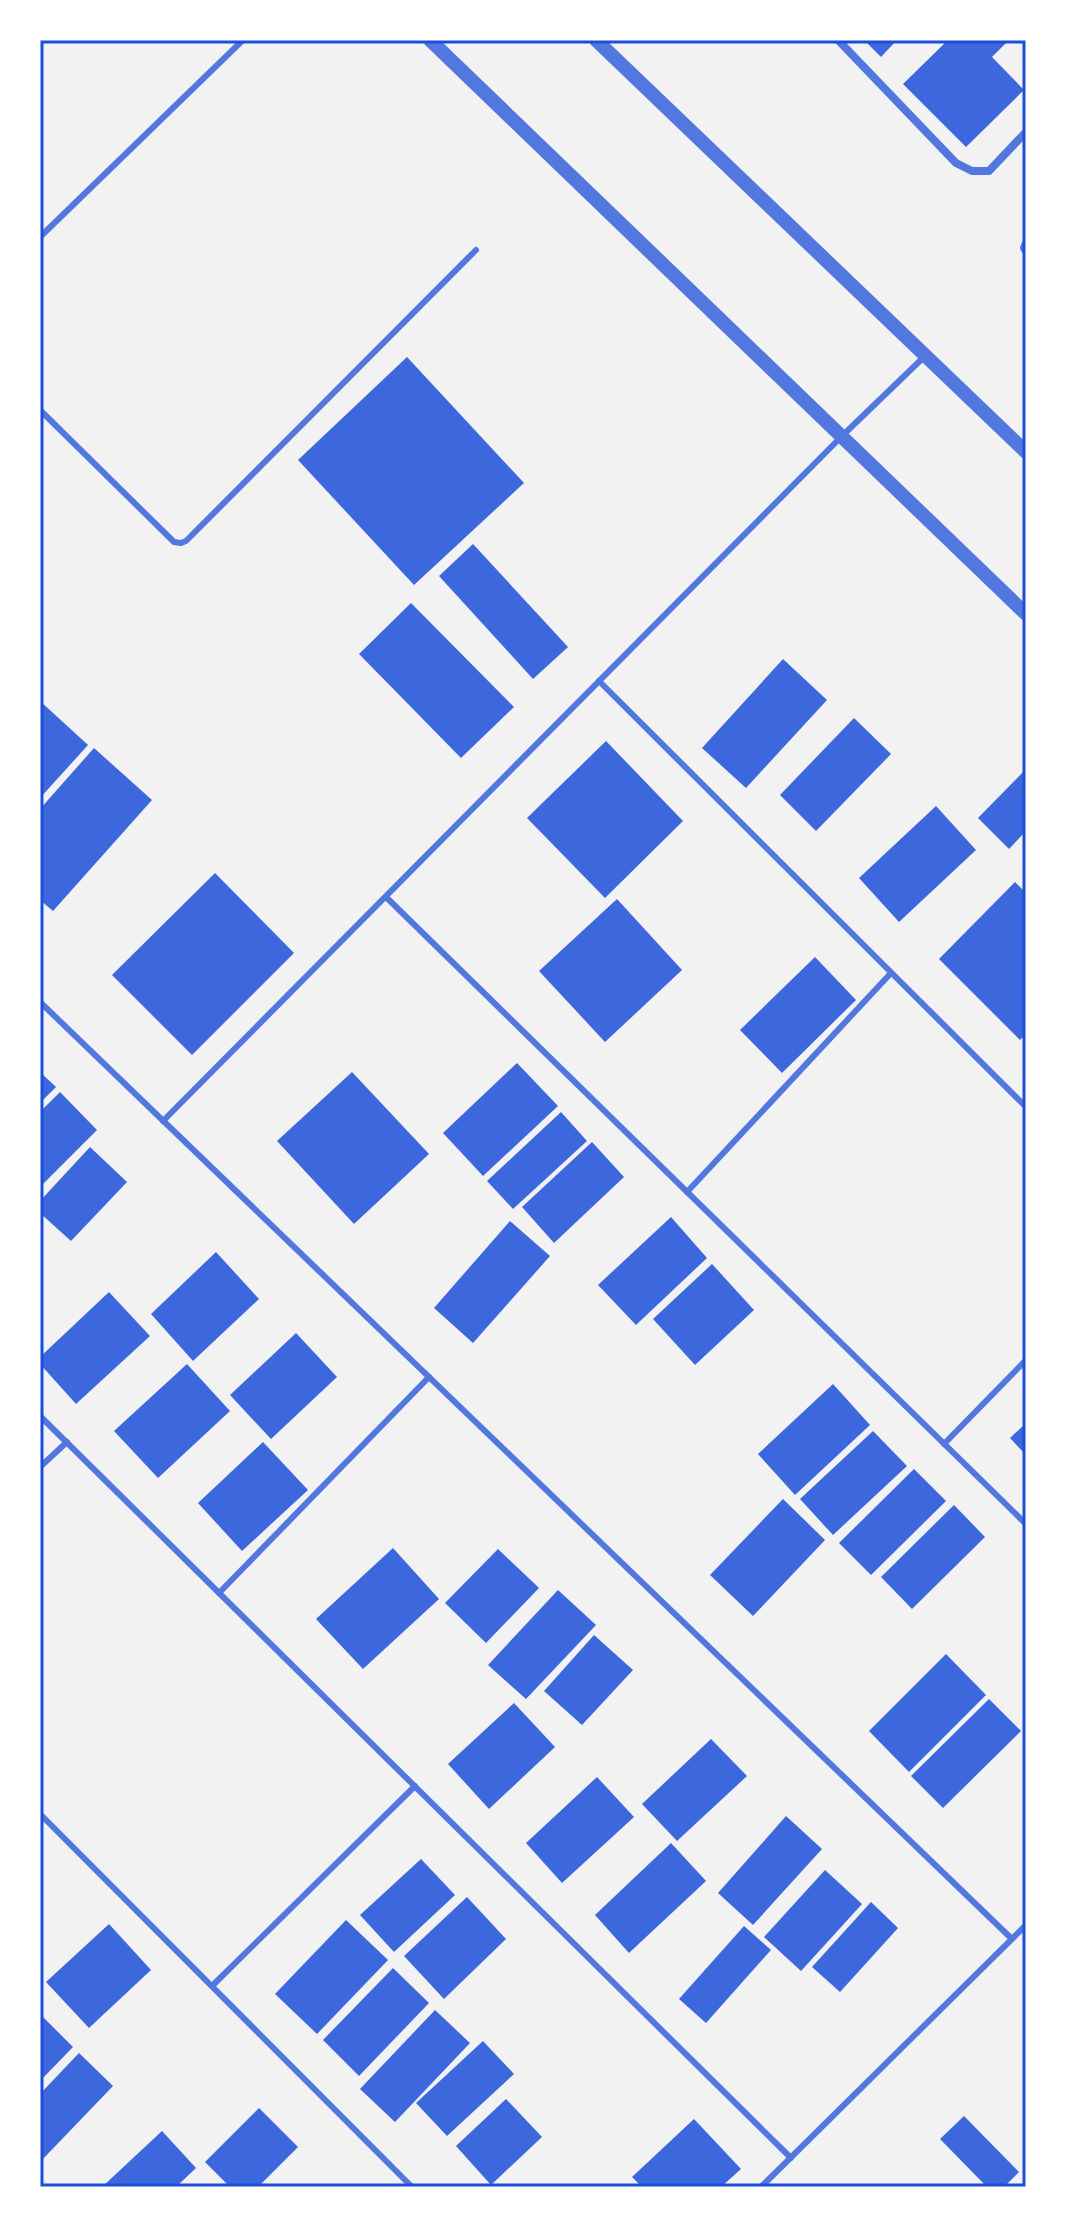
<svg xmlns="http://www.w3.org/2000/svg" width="1066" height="2227" viewBox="0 0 1066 2227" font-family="'Noto Sans',sans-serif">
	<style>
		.building { fill: #3d67dc }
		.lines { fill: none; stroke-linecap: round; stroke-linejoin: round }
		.service { stroke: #5277de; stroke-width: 6 }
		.minor { stroke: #5277de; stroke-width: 8 }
		.tertiary { stroke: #5277de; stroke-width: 14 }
		.neatline { fill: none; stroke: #1d4ed8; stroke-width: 3 }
	</style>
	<rect width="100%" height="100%" fill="#f2f2f2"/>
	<g class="building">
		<path d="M 864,40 L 897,40 L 881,57 Z"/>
		<path d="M 948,40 L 1009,40 L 992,57 L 1024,90 L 966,147 L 903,84 Z"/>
		<path d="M 407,357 L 524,483 L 414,585 L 298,460 Z"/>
		<path d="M 473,544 L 568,647 L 533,679 L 439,576 Z"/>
		<path d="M 411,603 L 514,707 L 461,758 L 359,654 Z"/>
		<path d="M 783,659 L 827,700 L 746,788 L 702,748 Z"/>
		<path d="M 40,701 L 88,745 L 40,798 Z"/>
		<path d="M 854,718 L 891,754 L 816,831 L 780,795 Z"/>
		<path d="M 606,741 L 683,821 L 605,898 L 527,818 Z"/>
		<path d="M 94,748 L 152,800 L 53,911 L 40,900 L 40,809 Z"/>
		<path d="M 1026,769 L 1026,831 L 1009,849 L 978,818 Z"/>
		<path d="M 936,806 L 976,850 L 899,922 L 859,878 Z"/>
		<path d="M 215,873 L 294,953 L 192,1055 L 112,975 Z"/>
		<path d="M 1015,882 L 1026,893 L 1026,1034 L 1020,1040 L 939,959 Z"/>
		<path d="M 617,899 L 682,970 L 605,1042 L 539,971 Z"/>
		<path d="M 815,957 L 856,1000 L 782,1073 L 740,1030 Z"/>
		<path d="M 517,1063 L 558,1106 L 483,1176 L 443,1133 Z"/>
		<path d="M 40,1072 L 56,1087 L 40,1103 Z"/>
		<path d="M 352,1072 L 429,1154 L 354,1224 L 277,1141 Z"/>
		<path d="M 60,1092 L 97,1130 L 40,1187 L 40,1112 Z"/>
		<path d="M 561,1112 L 587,1141 L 513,1209 L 487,1181 Z"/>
		<path d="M 592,1142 L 624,1177 L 554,1243 L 522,1207 Z"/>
		<path d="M 90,1147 L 127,1182 L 71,1241 L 40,1213 L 40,1201 Z"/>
		<path d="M 671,1217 L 707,1258 L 636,1325 L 598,1285 Z"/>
		<path d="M 510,1221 L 550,1256 L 473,1343 L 434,1308 Z"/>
		<path d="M 216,1252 L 259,1299 L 193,1361 L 151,1314 Z"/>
		<path d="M 712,1264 L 754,1310 L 695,1365 L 653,1319 Z"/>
		<path d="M 109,1292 L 150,1336 L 76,1404 L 40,1364 L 40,1357 Z"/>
		<path d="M 296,1333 L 337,1377 L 271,1439 L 230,1395 Z"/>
		<path d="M 187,1364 L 230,1411 L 158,1478 L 114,1431 Z"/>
		<path d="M 833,1384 L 870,1425 L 795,1495 L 758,1454 Z"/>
		<path d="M 1026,1423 L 1026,1455 L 1010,1438 Z"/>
		<path d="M 873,1431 L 907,1466 L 833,1535 L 800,1499 Z"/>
		<path d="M 263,1442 L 308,1490 L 242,1551 L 198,1503 Z"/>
		<path d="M 914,1469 L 946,1501 L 871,1575 L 839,1543 Z"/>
		<path d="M 783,1499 L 825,1540 L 753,1616 L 710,1575 Z"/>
		<path d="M 954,1505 L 985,1537 L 912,1609 L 881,1577 Z"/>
		<path d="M 393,1548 L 439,1599 L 363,1669 L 316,1619 Z"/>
		<path d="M 498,1549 L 539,1588 L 486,1643 L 445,1603 Z"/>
		<path d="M 558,1590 L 596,1625 L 526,1699 L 488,1665 Z"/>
		<path d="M 594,1635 L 633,1670 L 582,1725 L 544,1691 Z"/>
		<path d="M 946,1654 L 986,1695 L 909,1772 L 869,1731 Z"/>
		<path d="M 989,1699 L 1021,1731 L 943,1808 L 911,1776 Z"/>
		<path d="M 514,1703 L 555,1747 L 489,1809 L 448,1764 Z"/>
		<path d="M 711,1739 L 747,1776 L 677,1841 L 642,1804 Z"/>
		<path d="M 597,1777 L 634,1817 L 562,1883 L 526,1843 Z"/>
		<path d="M 786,1816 L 822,1849 L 753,1925 L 718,1893 Z"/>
		<path d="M 671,1843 L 706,1881 L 629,1953 L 595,1915 Z"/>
		<path d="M 421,1859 L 455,1895 L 394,1952 L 360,1915 Z"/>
		<path d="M 825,1870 L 862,1904 L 801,1971 L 764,1937 Z"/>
		<path d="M 467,1897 L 506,1939 L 444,1999 L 404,1956 Z"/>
		<path d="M 871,1902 L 898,1928 L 840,1992 L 812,1967 Z"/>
		<path d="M 346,1920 L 388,1960 L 317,2034 L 275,1994 Z"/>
		<path d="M 109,1924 L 151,1970 L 89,2028 L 46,1982 Z"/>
		<path d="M 744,1926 L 771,1950 L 706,2023 L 679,1999 Z"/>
		<path d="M 393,1968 L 429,2003 L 359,2076 L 323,2040 Z"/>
		<path d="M 435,2010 L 470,2043 L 395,2122 L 360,2089 Z"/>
		<path d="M 40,2014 L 73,2047 L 40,2081 Z"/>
		<path d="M 483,2041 L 514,2074 L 447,2136 L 416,2103 Z"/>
		<path d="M 79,2053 L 113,2086 L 40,2162 L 40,2094 Z"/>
		<path d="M 506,2099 L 542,2137 L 491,2185 L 456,2146 Z"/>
		<path d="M 259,2108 L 298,2147 L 258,2187 L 230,2187 L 205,2162 Z"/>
		<path d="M 964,2116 L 1019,2172 L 1004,2187 L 987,2187 L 940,2139 Z"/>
		<path d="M 694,2119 L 741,2169 L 721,2187 L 642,2187 L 632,2177 Z"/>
		<path d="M 162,2131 L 196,2168 L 176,2187 L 102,2187 Z"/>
	</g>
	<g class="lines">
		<g class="service">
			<path d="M 40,237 L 243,40"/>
			<path d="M 40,410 L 174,542 L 181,543 L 186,541 L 476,250"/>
			<path d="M 599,681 L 1026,1107"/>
			<path d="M 386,897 L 1026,1524"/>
			<path d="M 40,1002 L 1012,1939"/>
			<path d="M 163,1121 L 842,436 L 925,356"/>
			<path d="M 687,1192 L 891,973"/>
			<path d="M 40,1416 L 791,2158"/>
			<path d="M 944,1444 L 1026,1360"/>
			<path d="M 40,1467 L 67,1442"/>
			<path d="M 219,1593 L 429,1377"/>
			<path d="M 40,1814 L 412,2187"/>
			<path d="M 212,1986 L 415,1786"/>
			<path d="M 761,2187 L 1026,1925"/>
		</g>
		<g class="minor">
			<path d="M 838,40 L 956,163 L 972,171 L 989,171 L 1026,132"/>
			<path d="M 1026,243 L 1024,248 L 1026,251"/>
		</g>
		<g class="tertiary">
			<path d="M 430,40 L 1026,614"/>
			<path d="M 596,40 L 1026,452"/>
		</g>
	</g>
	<rect width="1066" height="2227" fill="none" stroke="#ffffff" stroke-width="84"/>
	<rect x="42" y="42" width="982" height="2143" class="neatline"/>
</svg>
